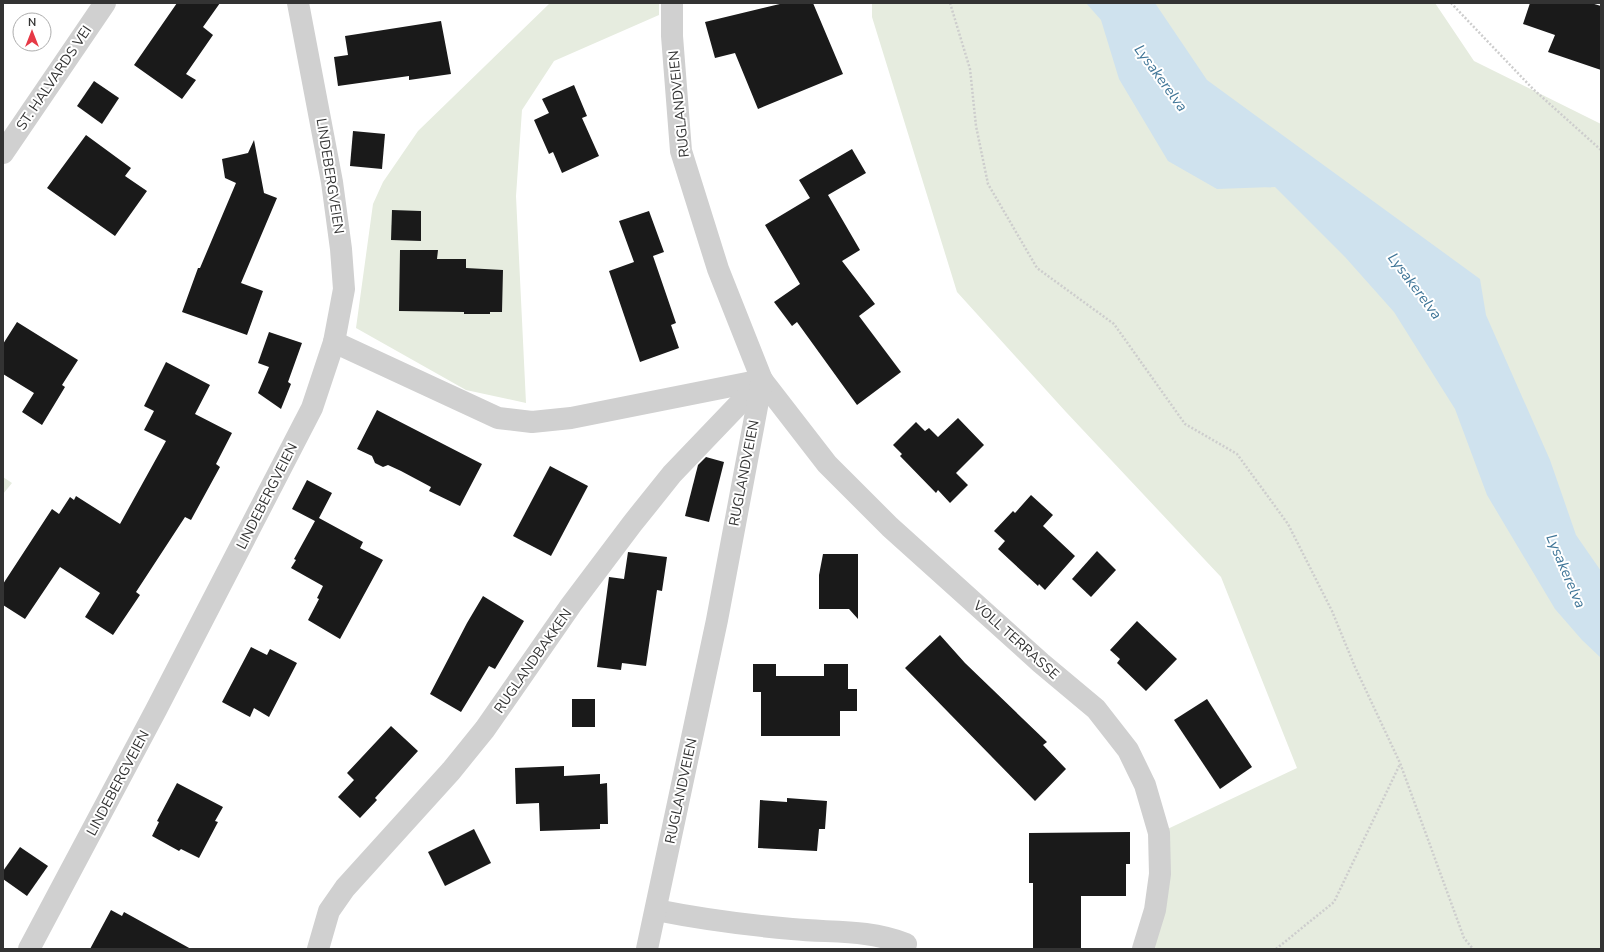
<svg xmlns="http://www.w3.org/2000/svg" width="1604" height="952" viewBox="0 0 1604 952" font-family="'Nunito Sans',sans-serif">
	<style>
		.green { fill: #e6ecdf }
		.water { fill: #cfe2ee }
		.building { fill: #1a1a1a }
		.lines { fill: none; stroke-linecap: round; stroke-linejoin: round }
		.path { stroke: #cdcdcd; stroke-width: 2.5; stroke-dasharray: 2 2; stroke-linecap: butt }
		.minor { stroke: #d0d0d0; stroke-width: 22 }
		.labels { text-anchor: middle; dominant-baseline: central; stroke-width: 4; stroke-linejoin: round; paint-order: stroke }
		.street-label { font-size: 14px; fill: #333; stroke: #fff }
		.water-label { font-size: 15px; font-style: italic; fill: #3f7597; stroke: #fff }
	</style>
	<rect width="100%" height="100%" fill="#fff"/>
	<g class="green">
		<path d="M 550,3 L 659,3 L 659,15 L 554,61 L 522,110 L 516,196 L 526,403 L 466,390 L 356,328 L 373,204 L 383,182 L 418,131 Z"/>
		<path d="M 872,3 L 1435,3 L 1474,61 L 1601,124 L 1601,949 L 1143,949 L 1159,833 L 1297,768 L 1221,577 L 1066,412 L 957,292 L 872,17 Z"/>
		<path d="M 3,477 L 12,483 L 3,494 Z"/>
	</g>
	<path class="water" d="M 1086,3 L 1155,3 L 1207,80 L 1480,279 L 1486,315 L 1550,460 L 1576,535 L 1601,571 L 1601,658 L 1582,640 L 1555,609 L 1487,495 L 1455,409 L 1394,312 L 1345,257 L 1275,187 L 1217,189 L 1168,161 L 1119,79 L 1101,20 Z"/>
	<g class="building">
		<path d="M 177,3 L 220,3 L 203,27 L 213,35 L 186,74 L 196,80 L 182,99 L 134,65 Z"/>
		<path d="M 784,3 L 813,3 L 843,74 L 758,109 L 735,53 L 715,58 L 705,22 Z"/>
		<path d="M 1530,3 L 1591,3 L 1601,6 L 1601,70 L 1548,52 L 1555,35 L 1523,24 Z"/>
		<path d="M 441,21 L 451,74 L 409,80 L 409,76 L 338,86 L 334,57 L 348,55 L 345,36 Z"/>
		<path d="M 94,81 L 119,98 L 102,124 L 77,106 Z"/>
		<path d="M 574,85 L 587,116 L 582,118 L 599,156 L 562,173 L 553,152 L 549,154 L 534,120 L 549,113 L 542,99 Z"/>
		<path d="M 353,131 L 385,134 L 382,169 L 350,166 Z"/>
		<path d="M 86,135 L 131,168 L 125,176 L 147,191 L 115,236 L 47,188 Z"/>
		<path d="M 254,140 L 264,193 L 277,198 L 241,283 L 263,291 L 247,335 L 182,312 L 198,268 L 200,268 L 236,183 L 225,178 L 222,159 L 248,153 Z"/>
		<path d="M 852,149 L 866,173 L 828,195 L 860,250 L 842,261 L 875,304 L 859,316 L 901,372 L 857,405 L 797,322 L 792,326 L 774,302 L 800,284 L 765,225 L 810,198 L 799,180 Z"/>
		<path d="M 392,210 L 421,211 L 421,241 L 391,240 Z"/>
		<path d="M 649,211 L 664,252 L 653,256 L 676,323 L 671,325 L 679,348 L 640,362 L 609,271 L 634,262 L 619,221 Z"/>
		<path d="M 400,250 L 438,250 L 437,259 L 466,259 L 466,268 L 503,270 L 502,312 L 490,312 L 490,314 L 464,314 L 464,312 L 399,311 Z"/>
		<path d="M 17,322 L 78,360 L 62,385 L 65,387 L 42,425 L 22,412 L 34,393 L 3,374 L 3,344 Z"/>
		<path d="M 269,332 L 302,343 L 288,382 L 291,384 L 281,409 L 258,393 L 269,367 L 258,363 Z"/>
		<path d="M 166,362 L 210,385 L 195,414 L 232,433 L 216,464 L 220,467 L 191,520 L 185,517 L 136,592 L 140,595 L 113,635 L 85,617 L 100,593 L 60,567 L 25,619 L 3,605 L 3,584 L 52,509 L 59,514 L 70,497 L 74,500 L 76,496 L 120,524 L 166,441 L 144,430 L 154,411 L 144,406 Z"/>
		<path d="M 377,410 L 482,464 L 460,506 L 429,491 L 431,487 L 401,471 L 388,465 L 383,467 L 375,463 L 372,456 L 357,449 Z"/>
		<path d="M 958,418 L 984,445 L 956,473 L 968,485 L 950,503 L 938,490 L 936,493 L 900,456 L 902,454 L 893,445 L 916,422 L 925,431 L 929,428 L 938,437 Z"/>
		<path d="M 706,457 L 724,462 L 709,522 L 685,516 L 698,465 Z"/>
		<path d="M 550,466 L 588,486 L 551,556 L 513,536 Z"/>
		<path d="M 307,480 L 332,493 L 319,518 L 363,542 L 360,548 L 383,560 L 340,639 L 308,620 L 319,599 L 317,598 L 323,586 L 291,568 L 296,560 L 294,559 L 315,521 L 292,509 Z"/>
		<path d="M 1031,495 L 1053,515 L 1043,526 L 1075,556 L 1045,590 L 1039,584 L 1038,586 L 998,549 L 1005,541 L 994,531 L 1013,511 L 1015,513 Z"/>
		<path d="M 1097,551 L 1116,570 L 1091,597 L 1072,579 Z"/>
		<path d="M 628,552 L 667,557 L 662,591 L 657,590 L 646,666 L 622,663 L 621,670 L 597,667 L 609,577 L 624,579 Z"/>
		<path d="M 823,554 L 858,554 L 858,619 L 849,609 L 819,609 L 819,575 Z"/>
		<path d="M 483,596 L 524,621 L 495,669 L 489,666 L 461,712 L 430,694 L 467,623 Z"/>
		<path d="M 1137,621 L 1177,659 L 1146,691 L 1117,663 L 1120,659 L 1110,650 Z"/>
		<path d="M 940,635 L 965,663 L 1047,742 L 1043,745 L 1066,769 L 1035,801 L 905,668 Z"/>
		<path d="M 251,647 L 267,655 L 270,649 L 297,663 L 269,717 L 254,708 L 250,717 L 222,702 Z"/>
		<path d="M 753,664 L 776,664 L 776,676 L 824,676 L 824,664 L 848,664 L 848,689 L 857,689 L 857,711 L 840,711 L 840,736 L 761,736 L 761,692 L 753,692 Z"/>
		<rect x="572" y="699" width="23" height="28"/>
		<path d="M 1207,699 L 1252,767 L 1220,789 L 1174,720 Z"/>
		<path d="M 391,726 L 418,751 L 375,798 L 377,800 L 360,818 L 338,797 L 354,780 L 347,773 Z"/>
		<path d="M 564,766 L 564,776 L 600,774 L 600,784 L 607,783 L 608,824 L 600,824 L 600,829 L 540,831 L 539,803 L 516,804 L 515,768 Z"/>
		<path d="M 177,783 L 223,807 L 215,821 L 218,822 L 199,858 L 181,849 L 179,851 L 152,836 L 159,822 L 157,821 Z"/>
		<path d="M 787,798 L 827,801 L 825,829 L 819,829 L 817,851 L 758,848 L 760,800 L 787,802 Z"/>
		<path d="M 474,829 L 491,863 L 445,886 L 428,852 Z"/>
		<path d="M 1130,832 L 1130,864 L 1126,864 L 1126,896 L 1081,896 L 1081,949 L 1033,949 L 1033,883 L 1029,883 L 1029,833 Z"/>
		<path d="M 20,847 L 48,866 L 27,896 L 3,879 L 3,871 Z"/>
		<path d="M 111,910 L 122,916 L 124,912 L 191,949 L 90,949 Z"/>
	</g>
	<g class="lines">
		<g class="path">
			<path d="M 950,3 L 970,69 L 976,126 L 988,184 L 1037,268 L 1114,324 L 1185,424 L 1237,454 L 1288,524 L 1332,611 L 1355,667 L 1400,763 L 1464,938 L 1473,949"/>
			<path d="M 1451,3 L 1533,89 L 1601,150"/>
			<path d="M 1276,949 L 1334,902 L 1400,764"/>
		</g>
		<g class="minor">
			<path d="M 3,153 L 105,3"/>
			<path d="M 334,342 L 498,418 L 532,422 L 571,418 L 762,380"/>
			<path d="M 762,380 L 827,464 L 890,527 L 1041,663 L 1096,709 L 1128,750 L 1145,785 L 1159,833 L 1160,874 L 1155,910 L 1143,949"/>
			<path d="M 656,910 C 701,919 746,925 792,929 C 832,933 867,929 906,944"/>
			<path d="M 29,949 L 156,710 L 312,408 L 334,342 L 344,289 L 341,249 L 332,182 L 298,3"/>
			<path d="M 318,949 L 329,911 L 345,888 L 451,771 L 485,729 L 571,605 L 632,524 L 672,474 L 762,380"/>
			<path d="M 647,949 L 717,620 L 762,380 L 718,269 L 681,151 L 672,36 L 672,3"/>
		</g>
	</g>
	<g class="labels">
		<g class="street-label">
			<text transform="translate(54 78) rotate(-56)">ST. HALVARDS VEI</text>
			<text transform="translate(679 104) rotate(-96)">RUGLANDVEIEN</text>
			<text transform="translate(330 176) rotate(81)">LINDEBERGVEIEN</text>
			<text transform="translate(744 473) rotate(-79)">RUGLANDVEIEN</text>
			<text transform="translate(267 496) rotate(-63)">LINDEBERGVEIEN</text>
			<text transform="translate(1016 640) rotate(42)">VOLL TERRASSE</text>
			<text transform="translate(533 661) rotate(-55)">RUGLANDBAKKEN</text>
			<text transform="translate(118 783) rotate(-62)">LINDEBERGVEIEN</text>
			<text transform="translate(681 791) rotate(-78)">RUGLANDVEIEN</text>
		</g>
		<g class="water-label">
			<text transform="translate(1161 78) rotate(54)">Lysakerelva</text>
			<text transform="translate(1415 286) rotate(53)">Lysakerelva</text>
			<text transform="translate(1566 571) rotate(67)">Lysakerelva</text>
		</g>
	</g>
	<rect width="1604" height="952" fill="none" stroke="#333333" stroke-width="8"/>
	<g transform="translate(32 32)"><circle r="19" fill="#ffffff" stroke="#adadad"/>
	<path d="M0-3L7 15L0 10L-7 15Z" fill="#e63946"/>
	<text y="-6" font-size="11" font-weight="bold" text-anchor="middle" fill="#333333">N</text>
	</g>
</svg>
